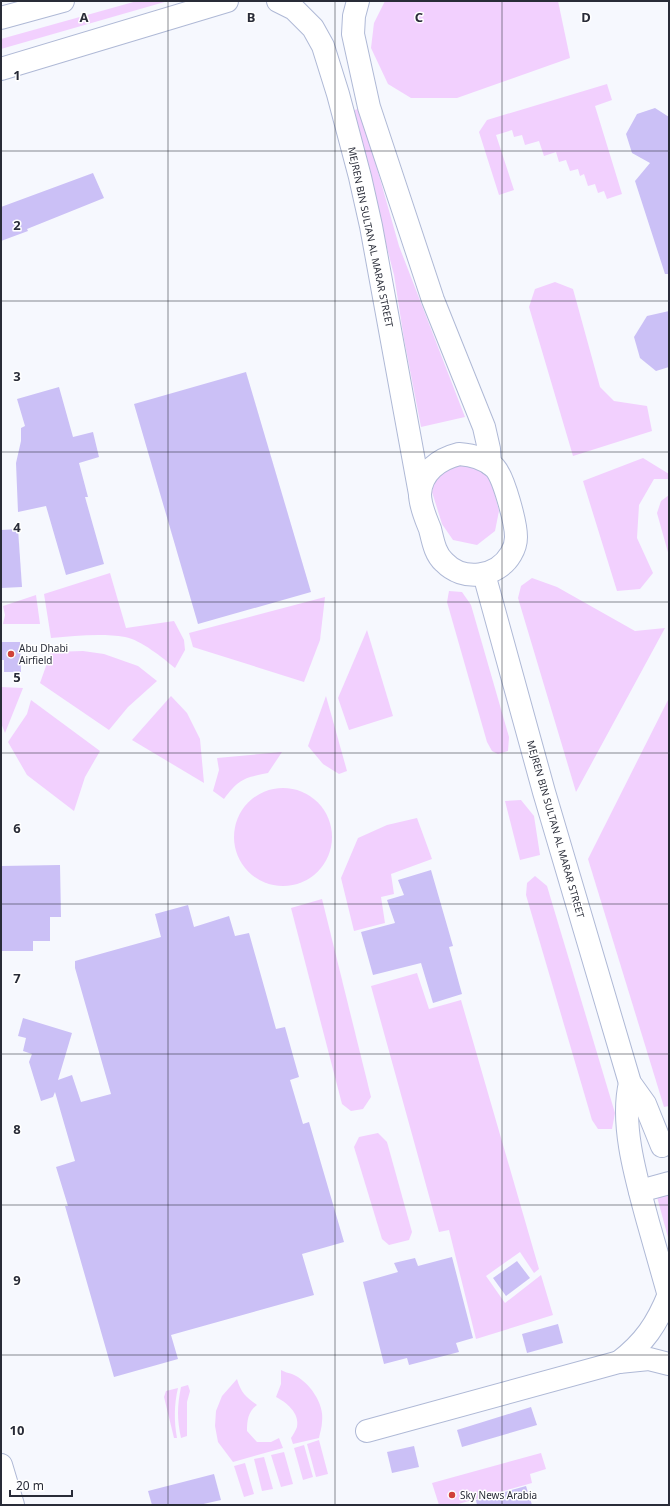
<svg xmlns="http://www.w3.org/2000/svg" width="670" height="1506" viewBox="0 0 670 1506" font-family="'Noto Sans',sans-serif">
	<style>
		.green { fill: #f2d0fe }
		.building { fill: #cbc0f6 }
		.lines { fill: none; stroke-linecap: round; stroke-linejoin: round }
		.minor-casing { stroke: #afb9d6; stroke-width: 24 }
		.tertiary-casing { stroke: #afb9d6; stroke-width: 24 }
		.minor { stroke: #fff; stroke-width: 22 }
		.tertiary { stroke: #fff; stroke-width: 22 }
		.grid { fill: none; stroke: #292c38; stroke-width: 1; stroke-opacity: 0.55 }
		.poi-dot { fill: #d0423a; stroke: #fff; stroke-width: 1.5 }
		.labels { text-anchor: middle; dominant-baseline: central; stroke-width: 3; stroke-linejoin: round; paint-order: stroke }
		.street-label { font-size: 10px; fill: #292c38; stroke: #fff }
		.poi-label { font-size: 10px; fill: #292c38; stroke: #fff; text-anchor: start }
		.grid-label { font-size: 13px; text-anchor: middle; font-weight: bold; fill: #292c38; stroke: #fff; stroke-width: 3; stroke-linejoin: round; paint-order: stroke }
	</style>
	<rect width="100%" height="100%" fill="#f6f8fe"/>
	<g class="green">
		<path d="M 137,1 L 168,1 L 1,49 L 1,39 Z"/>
		<path d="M 385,1 L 558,1 L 570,58 L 457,98 L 411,98 L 388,84 L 371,48 L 374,23 Z"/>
		<path d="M 607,84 L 612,100 L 595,106 L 622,194 L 607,199 L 604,191 L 598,193 L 595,184 L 588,186 L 584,174 L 580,176 L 578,169 L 570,171 L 566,160 L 559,162 L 556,152 L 544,156 L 539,141 L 525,145 L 522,135 L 514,137 L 512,130 L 496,135 L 514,190 L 499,195 L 479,132 L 487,120 Z"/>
		<path d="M 360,108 L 399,246 L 465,417 L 421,427 L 404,339 L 394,275 L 352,111 Z"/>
		<path d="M 555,282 L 573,289 L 600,387 L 614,401 L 647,406 L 652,431 L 573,456 L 529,307 L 535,289 Z"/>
		<path d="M 451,456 L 489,471 L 499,511 L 495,531 L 477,545 L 453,540 L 442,524 L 432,492 L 437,469 Z"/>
		<path d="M 643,458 L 669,474 L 669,479 L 654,479 L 639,505 L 637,538 L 653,573 L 640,589 L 617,591 L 583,481 Z"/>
		<path d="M 669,495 L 669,556 L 657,513 L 661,501 Z"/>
		<path d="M 110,573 L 126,628 L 174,621 L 184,640 L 185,650 L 175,668 C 163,658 141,640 125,637 C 101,633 75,636 51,638 L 44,594 Z"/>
		<path d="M 532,578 L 557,587 L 635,631 L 665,628 L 576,792 L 518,598 L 521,586 Z"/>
		<path d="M 449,591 L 462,592 L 471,605 L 509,737 L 508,751 L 498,754 L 492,751 L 487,742 L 447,602 Z"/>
		<path d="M 36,595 L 40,624 L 3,624 L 5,615 L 3,606 Z"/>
		<path d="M 325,597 L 320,640 L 304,682 L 193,647 L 189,633 Z"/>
		<path d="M 367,630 L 393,716 L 349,730 L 338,698 Z"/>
		<path d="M 83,651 L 104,654 L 138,666 L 157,681 L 128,707 L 109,730 L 40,683 L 51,652 Z"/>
		<path d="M 1,687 L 23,688 L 5,733 L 1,723 Z"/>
		<path d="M 171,696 L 187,713 L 200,739 L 204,783 L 132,740 Z"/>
		<path d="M 326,696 L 347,771 L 339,774 L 323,764 L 308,746 Z"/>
		<path d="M 669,698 L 669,1106 L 664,1107 L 588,859 Z"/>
		<path d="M 31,700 L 100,751 L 85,777 L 74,811 L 27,775 L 8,742 L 27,714 Z"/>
		<path d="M 282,752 L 268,773 C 244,778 239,779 224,799 L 213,791 L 219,770 L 217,758 Z"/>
		<circle cx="283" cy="837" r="49"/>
		<path d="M 521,800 L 534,816 L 540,855 L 520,860 L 505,801 Z"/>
		<path d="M 417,818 L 432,859 L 391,874 L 394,894 L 381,897 L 385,923 L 354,931 L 341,878 L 358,838 L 387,825 Z"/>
		<path d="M 535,876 L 547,886 L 615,1113 L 612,1129 L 598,1129 L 592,1120 L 526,895 L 527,883 Z"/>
		<path d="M 322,899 L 371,1097 L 363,1109 L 351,1111 L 342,1104 L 291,908 Z"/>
		<path d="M 417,973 L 429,1009 L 461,1000 L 539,1269 L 534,1273 L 520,1252 L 486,1276 L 505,1303 L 541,1275 L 553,1315 L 476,1339 L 449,1230 L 439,1232 L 371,986 Z"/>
		<path d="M 378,1133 L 387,1142 L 412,1232 L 409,1240 L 389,1245 L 382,1239 L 354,1147 L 359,1137 Z"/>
		<path d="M 669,1180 L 669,1241 L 654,1186 Z"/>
		<path d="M 281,1370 C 284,1372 289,1373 292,1374 C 309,1381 325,1404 322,1422 C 322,1427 320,1432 319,1438 L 293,1444 L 291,1438 C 293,1435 296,1430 297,1427 C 300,1413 286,1402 276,1397 L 281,1384 Z"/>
		<path d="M 237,1379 C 241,1393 246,1397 257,1405 C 248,1411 247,1421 247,1431 L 257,1442 L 271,1442 L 279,1438 L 283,1448 L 233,1462 L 218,1442 L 215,1426 L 216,1411 L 222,1396 Z"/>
		<path d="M 188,1385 L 190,1391 L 187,1402 L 187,1436 L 181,1438 C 177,1420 177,1406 181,1387 Z"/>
		<path d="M 178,1388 C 174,1405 174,1421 177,1438 L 174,1438 L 164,1397 L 166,1391 Z"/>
		<path d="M 319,1440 L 328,1474 L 316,1477 L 307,1444 Z"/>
		<path d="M 304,1445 L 313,1477 L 303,1480 L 294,1448 Z"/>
		<path d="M 284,1452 L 293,1484 L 281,1487 L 271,1455 Z"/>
		<path d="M 541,1453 L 546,1469 L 530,1474 L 532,1483 L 455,1505 L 439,1505 L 432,1483 Z"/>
		<path d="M 264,1457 L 273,1489 L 262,1491 L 254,1459 Z"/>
		<path d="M 245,1463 L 254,1494 L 244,1497 L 234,1466 Z"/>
	</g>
	<g class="building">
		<path d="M 655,108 L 669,117 L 669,274 L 665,274 L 635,181 L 650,163 L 632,153 L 626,134 L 637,114 Z"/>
		<path d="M 93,173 L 104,198 L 27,229 L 28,231 L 1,241 L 1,207 Z"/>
		<path d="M 669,311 L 669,367 L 656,371 L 640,358 L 634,337 L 647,316 Z"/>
		<path d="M 246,372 L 311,592 L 198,624 L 134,404 Z"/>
		<path d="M 59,387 L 73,437 L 93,432 L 99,457 L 79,463 L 88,497 L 85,497 L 104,564 L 66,575 L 46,506 L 18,512 L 16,463 L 21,441 L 21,428 L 25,426 L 17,399 Z"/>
		<path d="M 18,529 L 22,587 L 1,588 L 1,530 Z"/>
		<path d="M 1,642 L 20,642 L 21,672 L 4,672 L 4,660 L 1,660 Z"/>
		<path d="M 60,865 L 61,917 L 50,917 L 50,941 L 33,941 L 33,951 L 1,951 L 1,866 Z"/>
		<path d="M 431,870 L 453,946 L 449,947 L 462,994 L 433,1003 L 421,963 L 373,975 L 361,932 L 395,923 L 387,900 L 404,895 L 398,880 Z"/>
		<path d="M 188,905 L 194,927 L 229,916 L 235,936 L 249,933 L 276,1029 L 285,1027 L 299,1077 L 290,1080 L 303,1124 L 309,1122 L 344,1242 L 302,1254 L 314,1295 L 171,1335 L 178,1359 L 114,1377 L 65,1206 L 68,1206 L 56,1167 L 75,1161 L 55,1092 L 53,1097 L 41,1101 L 29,1062 L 32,1054 L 23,1051 L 26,1038 L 18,1036 L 23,1018 L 72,1033 L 58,1080 L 72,1075 L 81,1102 L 111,1094 L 75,968 L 75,961 L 161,937 L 155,914 Z"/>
		<path d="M 452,1257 L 473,1338 L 456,1343 L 459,1352 L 409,1365 L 407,1358 L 384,1364 L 363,1282 L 398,1272 L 394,1263 L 415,1258 L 418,1266 Z"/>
		<path d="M 517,1261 L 530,1278 L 506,1296 L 493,1278 Z"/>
		<path d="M 558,1324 L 563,1343 L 527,1353 L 522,1334 Z"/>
		<path d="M 531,1407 L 537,1425 L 462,1447 L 457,1430 Z"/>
		<path d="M 414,1446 L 419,1467 L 392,1473 L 387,1452 Z"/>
		<path d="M 214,1474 L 221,1500 L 199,1505 L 152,1505 L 148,1491 Z"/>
		<path d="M 526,1486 L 532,1505 L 477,1505 L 476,1500 Z"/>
	</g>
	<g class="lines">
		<g class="minor-casing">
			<g id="minor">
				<path d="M 278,1 L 294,9 L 313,28 L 323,46 L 338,94 L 360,177 L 371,226 L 420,494"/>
				<path d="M 358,1 L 354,16 L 353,34 L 369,107 L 433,300 L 484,427 L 489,449 L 490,464"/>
				<path d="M 459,454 C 473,455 485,458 495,468 C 504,478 516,523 516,537 C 516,542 514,549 511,554 C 497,578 463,582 444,562 C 435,554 433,541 430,529 C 426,519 420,506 420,494 C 421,472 439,459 459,454 Z"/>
				<path d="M 484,574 L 544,792 L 630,1083 L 645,1104 L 662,1146"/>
				<path d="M 630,1083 C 620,1125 637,1181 648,1222 C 655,1246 662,1271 669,1296"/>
				<path d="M 640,1191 L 669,1183"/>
				<path d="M 619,1362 C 644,1343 657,1324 669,1294"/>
				<path d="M 367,1431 L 619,1362 L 649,1359 L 669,1364"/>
				<path d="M 1,1465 L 13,1505"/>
			</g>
		</g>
		<g class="tertiary-casing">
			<g id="tertiary">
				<path d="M 1,18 L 63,1"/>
				<path d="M 1,69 L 227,1"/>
			</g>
		</g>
		<use href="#minor" class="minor"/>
		<use href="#tertiary" class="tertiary"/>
	</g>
	<path class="grid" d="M 168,1 L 168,1505M 335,1 L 335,1505M 502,1 L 502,1505M 1,151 L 669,151M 1,301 L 669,301M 1,452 L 669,452M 1,602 L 669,602M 1,753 L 669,753M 1,904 L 669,904M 1,1054 L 669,1054M 1,1205 L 669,1205M 1,1355 L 669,1355"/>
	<g class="poi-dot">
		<circle cx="11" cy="654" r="4"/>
		<circle cx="452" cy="1495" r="4"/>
	</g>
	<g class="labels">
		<g class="street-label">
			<text transform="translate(371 237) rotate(78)">MEJREN BIN SULTAN AL MARAR STREET</text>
			<text transform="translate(556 829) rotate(74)">MEJREN BIN SULTAN AL MARAR STREET</text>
		</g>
		<g class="poi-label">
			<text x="19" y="648">Abu Dhabi<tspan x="19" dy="12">Airfield</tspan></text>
			<text x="460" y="1495">Sky News Arabia</text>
		</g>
	</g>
	<g class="grid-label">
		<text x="84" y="22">A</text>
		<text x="251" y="22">B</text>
		<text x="419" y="22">C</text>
		<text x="586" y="22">D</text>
		<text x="17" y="80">1</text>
		<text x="17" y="230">2</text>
		<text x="17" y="381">3</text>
		<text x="17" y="532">4</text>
		<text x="17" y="682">5</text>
		<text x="17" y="833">6</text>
		<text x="17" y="983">7</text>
		<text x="17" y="1134">8</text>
		<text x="17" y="1285">9</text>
		<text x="17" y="1435">10</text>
	</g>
	<rect width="670" height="1506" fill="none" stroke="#292c38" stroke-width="4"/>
	<path d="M10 1490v6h62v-6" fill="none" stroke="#292c38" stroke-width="2"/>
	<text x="16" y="1490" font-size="12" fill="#292c38" stroke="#ffffff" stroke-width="3" paint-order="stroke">20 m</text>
</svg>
